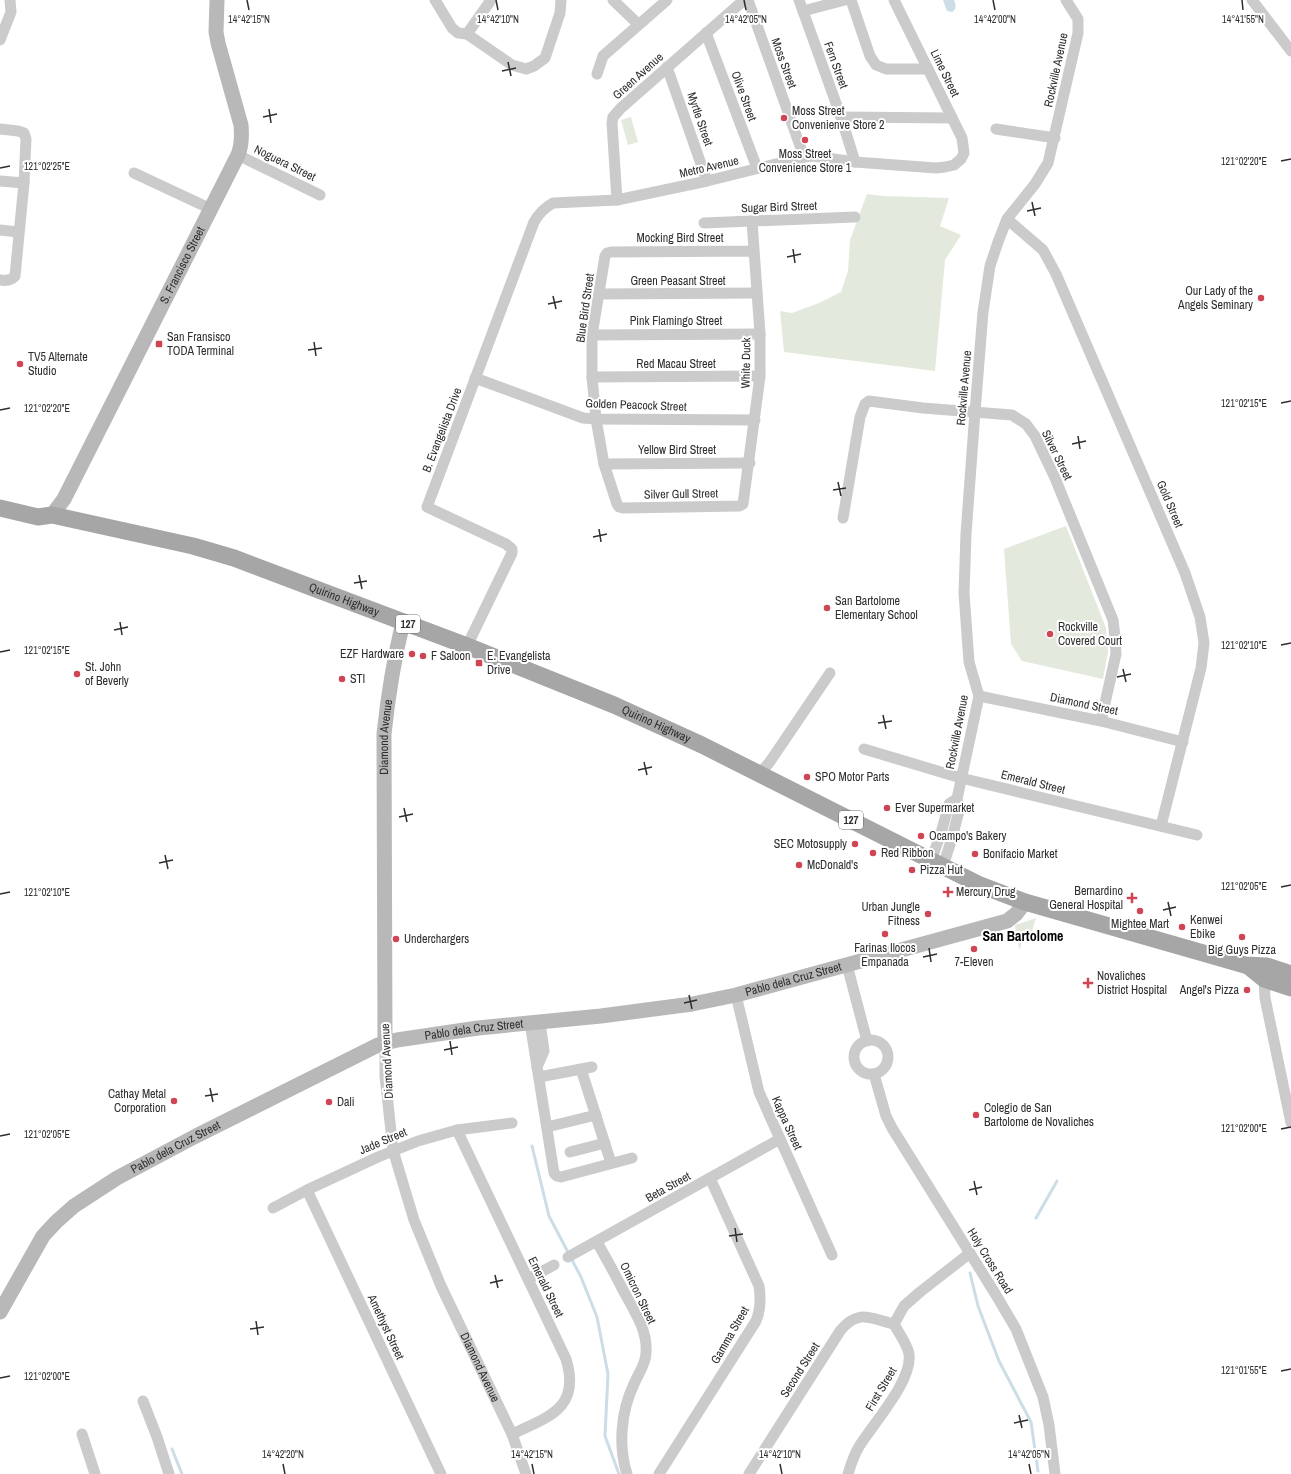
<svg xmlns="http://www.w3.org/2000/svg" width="1291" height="1474" viewBox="0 0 1291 1474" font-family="'Archivo Narrow',sans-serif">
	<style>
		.green { fill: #e4e9dd }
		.water { fill: #ccdde7 }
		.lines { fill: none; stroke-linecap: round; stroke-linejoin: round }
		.stream { stroke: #ccdde7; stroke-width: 3 }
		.street { stroke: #cbcbcb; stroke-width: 11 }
		.secondary { stroke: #b8b8b8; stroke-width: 15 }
		.primary { stroke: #a6a6a6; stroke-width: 17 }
		.ticks { fill: none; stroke: #2e2e2e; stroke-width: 1.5 }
		.poi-dot { fill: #cf4554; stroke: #fff; stroke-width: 1.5 }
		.labels { text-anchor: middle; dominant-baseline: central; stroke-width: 4; stroke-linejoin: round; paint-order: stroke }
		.shield { fill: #fff; stroke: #6d6d6d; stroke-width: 1 }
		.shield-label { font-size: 11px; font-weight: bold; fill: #2e2e2e }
		.street-label { font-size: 12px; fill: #2e2e2e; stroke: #fff }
		.poi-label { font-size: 12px; fill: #2e2e2e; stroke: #fff; text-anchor: start }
		.quarter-label { font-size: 14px; font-weight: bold; fill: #000; stroke: #fff }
		.ticks-label { font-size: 10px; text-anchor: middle; fill: #2e2e2e; stroke: #fff; stroke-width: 4; stroke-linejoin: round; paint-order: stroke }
	</style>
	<rect width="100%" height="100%" fill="#fff"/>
	<g class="green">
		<path d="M 631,117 L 638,142 L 628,145 L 621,120 Z"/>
		<path d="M 867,194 L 883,196 L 949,198 L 940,226 L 961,235 L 945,260 L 935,371 L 784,352 L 780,311 L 792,313 L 819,303 L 841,292 L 848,271 L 850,240 Z"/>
		<path d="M 1066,526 L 1106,628 L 1108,652 L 1103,679 L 1022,661 L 1011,644 L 1004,549 Z"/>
		<path d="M 1036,918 L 1029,942 L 1022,940 L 1020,950 L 1016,938 L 1015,925 Z"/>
	</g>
	<path class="water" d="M 943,0 L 954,0 C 956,5 957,9 952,12 L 947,11 Z"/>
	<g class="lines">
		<g class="stream">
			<path d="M 532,1146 L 549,1216 L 581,1277 L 597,1317 L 608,1374 L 605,1436 L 619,1474"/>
			<path d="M 1036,1218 L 1057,1181"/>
			<path d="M 970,1273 L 978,1306 L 999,1361 L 1031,1422 L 1038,1471"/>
			<path d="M 172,1449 L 182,1474"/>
		</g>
		<g class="street">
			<path d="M 435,0 L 452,28 L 458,33 L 467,34 L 512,65 L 526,69 L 534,66 L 545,58 L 560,13 L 561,0"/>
			<path d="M 613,0 L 638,24"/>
			<path d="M 748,0 L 804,157"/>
			<path d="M 799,0 L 841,117 L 855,162"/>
			<path d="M 851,0 L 870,56 L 876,65 L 886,69 L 928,69"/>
			<path d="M 1252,0 L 1291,51"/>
			<path d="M 803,11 L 845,0"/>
			<path d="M 706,33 L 757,168"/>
			<path d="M 467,34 L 491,0"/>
			<path d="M 0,40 L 11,12 L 10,0"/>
			<path d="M 667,67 L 707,181"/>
			<path d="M 597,74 L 603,56 L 667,0"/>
			<path d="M 841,117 L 952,118"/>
			<path d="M 0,129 L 18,131 L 24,133 L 26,139 L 24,183 L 15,276 C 11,281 6,281 0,280"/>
			<path d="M 996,129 L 1055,138"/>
			<path d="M 238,155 L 320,195"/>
			<path d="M 134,173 L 211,209"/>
			<path d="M 0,181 L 24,183"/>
			<path d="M 617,200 L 612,123 L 613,117 L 621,108 L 744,0"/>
			<path d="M 1007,219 L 1043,250 L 1056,274 L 1185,573 L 1200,617 L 1204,643 L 1201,668 L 1161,826"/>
			<path d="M 752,221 L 760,334 L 760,376 L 743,504 L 739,506 L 623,508 L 619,507 L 617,504 L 604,464 L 596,419 L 592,377 L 592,335 L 605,256 L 607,253 L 611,252 L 754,251"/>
			<path d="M 704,223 L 855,217"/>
			<path d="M 0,230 L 18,232"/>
			<path d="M 600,294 L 757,293"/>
			<path d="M 592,335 L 760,334"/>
			<path d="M 592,377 L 760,376"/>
			<path d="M 475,378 L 583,418 L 596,419 L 755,420"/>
			<path d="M 604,464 L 750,463"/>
			<path d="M 843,518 L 860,417 L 865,404 L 869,401 L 923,408 L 1012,415 L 1026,424 L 1035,436 L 1055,478 L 1113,620 L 1115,637 L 1116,654 L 1101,721"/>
			<path d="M 467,646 L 512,553 L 512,549 L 506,544 L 427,507 L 534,222 C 539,213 544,208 553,203 L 617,200 L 707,181 L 804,157 L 813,156 L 855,162 L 936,168 L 945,167 L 954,165 L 961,159 L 964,153 L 962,138 L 894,0"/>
			<path d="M 979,696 L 1101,721 L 1183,742"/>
			<path d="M 864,749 L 961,778 L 1197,835"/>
			<path d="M 759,774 L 769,763 L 830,673"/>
			<path d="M 931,861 L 941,833 L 949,804 L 957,799"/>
			<path d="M 943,866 L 952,838 L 959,811 L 957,799 L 979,696 L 969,662 L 964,593 L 966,534 L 975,412 L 983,312 L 990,266 L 998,242 L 1007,219 L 1035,184 L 1048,163 L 1078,33 L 1078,19 L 1066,0"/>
			<path d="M 847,965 L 867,1041"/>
			<path d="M 1264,979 L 1265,998 L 1291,1123"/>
			<path d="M 736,995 L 759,1092 L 832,1255"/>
			<path d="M 530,1023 L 554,1173 L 557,1176 L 561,1177 L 632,1158"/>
			<circle cx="871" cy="1057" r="17"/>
			<path id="s1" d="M 385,1043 L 385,1076 L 393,1150 L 414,1220 L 441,1286 L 512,1434 L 526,1474"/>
			<path d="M 537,1067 L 544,1051 L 540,1022"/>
			<path d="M 581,1069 L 611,1163"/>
			<path d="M 874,1074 L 886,1116 L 892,1128 L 996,1295 L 1016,1329 L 1043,1397 L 1049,1425 L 1055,1474"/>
			<path d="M 539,1077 L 592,1067"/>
			<path d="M 547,1127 L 596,1115"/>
			<path d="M 457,1130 L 566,1359 C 581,1408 549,1417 512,1434"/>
			<path d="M 570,1152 L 605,1143"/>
			<path d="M 307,1190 L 441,1474"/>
			<path d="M 273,1208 L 307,1190 L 378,1157 L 418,1141 L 457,1130 L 512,1123"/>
			<path d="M 597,1242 C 606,1258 615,1274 623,1290 C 633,1309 648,1330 646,1353 C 646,1364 638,1374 634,1384 C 621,1411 618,1446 627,1474"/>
			<path d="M 568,1257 L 780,1139"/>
			<path d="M 528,1279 L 554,1265"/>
			<path d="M 894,1324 L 904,1306 L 920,1292 L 970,1253"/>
			<path d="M 143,1401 L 157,1437 L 169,1474"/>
			<path d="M 82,1434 L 95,1474"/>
			<path d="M 659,1474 L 756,1321 C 761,1309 761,1299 759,1286 L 710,1178"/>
			<path d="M 749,1474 L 840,1331 C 859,1308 871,1319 894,1324"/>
			<path d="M 848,1474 C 851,1464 854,1454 860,1445 C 873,1424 913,1380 909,1354 C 907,1343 899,1334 894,1324"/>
		</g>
		<g class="secondary">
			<path id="s2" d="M 52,515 L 64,499 L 238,155 C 242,145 242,136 241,125 L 218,43 L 216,32 L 217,0"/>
			<path id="s3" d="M 385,1043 L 384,734 C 388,696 394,659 403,622"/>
			<path id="s4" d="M 0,1312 L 43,1236 L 56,1222 L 74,1206 L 117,1178 L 194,1137 L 378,1045 L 397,1040 L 478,1028 L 601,1016 L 692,1004 L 736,995 L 1007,921 L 1016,914 L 1025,902"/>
		</g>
		<g class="primary">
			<path id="s5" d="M 0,508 L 38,517 L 52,515 L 193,546 L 234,558 L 467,646 L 614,705 L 702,745 L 980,885 L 1025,902 L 1245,965 L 1267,966 L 1291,974"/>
			<path d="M 1248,966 L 1264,979 L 1291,988"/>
		</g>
	</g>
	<path class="ticks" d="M 247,0 L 249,10M 496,0 L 498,10M 744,0 L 746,10M 993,0 L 995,10M 1242,0 L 1243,10M 508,62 L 511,76M 502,71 L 516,68M 269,109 L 271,123M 263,117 L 277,114M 1281,161 L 1291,159M 0,168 L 10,166M 1032,202 L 1035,216M 1027,211 L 1041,208M 793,249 L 795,263M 787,257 L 801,254M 553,296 L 556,309M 548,304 L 562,301M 314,342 L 316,356M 308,350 L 322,348M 1281,403 L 1291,401M 0,410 L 10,408M 1078,436 L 1080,449M 1072,444 L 1086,441M 838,482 L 841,496M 833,490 L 846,488M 599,529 L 601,542M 593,537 L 607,534M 359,575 L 362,589M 354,583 L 367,581M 120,622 L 122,635M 114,630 L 128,627M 1281,645 L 1291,643M 0,652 L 10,650M 1123,669 L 1126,682M 1117,677 L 1131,674M 883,715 L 886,729M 878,723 L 892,721M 644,762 L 647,775M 638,770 L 652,767M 404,808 L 407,822M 399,817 L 413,814M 165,855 L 168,869M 159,863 L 173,860M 1281,887 L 1291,885M 0,894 L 10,892M 1168,902 L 1171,916M 1163,910 L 1176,907M 929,948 L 931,962M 923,957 L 937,954M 689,995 L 692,1009M 684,1003 L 697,1000M 450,1041 L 452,1055M 444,1050 L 458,1047M 210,1088 L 213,1102M 205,1096 L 218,1094M 1281,1129 L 1291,1127M 0,1136 L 10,1134M 974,1181 L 977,1195M 969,1190 L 982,1187M 735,1228 L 737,1242M 729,1236 L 743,1234M 495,1275 L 498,1288M 490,1283 L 503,1280M 256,1321 L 258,1335M 250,1329 L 264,1327M 1281,1371 L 1291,1369M 0,1378 L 10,1376M 1019,1415 L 1022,1428M 1014,1423 L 1028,1420M 283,1464 L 285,1474M 532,1464 L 534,1474M 780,1464 L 782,1474M 1029,1464 L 1031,1474"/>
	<g class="poi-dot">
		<circle cx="784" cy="118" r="4"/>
		<circle cx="805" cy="140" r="4"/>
		<circle cx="1261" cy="298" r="4"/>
		<rect x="155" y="340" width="8" height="8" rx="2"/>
		<circle cx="20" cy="364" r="4"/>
		<circle cx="827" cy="608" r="4"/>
		<circle cx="1050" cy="634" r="4"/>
		<circle cx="412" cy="654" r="4"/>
		<circle cx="423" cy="656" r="4"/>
		<rect x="475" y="659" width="8" height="8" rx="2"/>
		<circle cx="77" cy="674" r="4"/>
		<circle cx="342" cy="679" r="4"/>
		<circle cx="807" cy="777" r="4"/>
		<circle cx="887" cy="808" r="4"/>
		<circle cx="921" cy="836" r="4"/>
		<circle cx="855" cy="844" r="4"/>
		<circle cx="873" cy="853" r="4"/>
		<circle cx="975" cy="854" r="4"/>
		<circle cx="799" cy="865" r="4"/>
		<circle cx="912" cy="870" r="4"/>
		<path d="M946 886h4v4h4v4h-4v4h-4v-4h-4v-4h4z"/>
		<path d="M1130 892h4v4h4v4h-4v4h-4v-4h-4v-4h4z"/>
		<circle cx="1140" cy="911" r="4"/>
		<circle cx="928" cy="914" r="4"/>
		<circle cx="1182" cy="927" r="4"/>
		<circle cx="885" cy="934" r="4"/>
		<circle cx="1242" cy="937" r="4"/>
		<circle cx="396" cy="939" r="4"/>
		<circle cx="974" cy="949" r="4"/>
		<path d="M1086 977h4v4h4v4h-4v4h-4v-4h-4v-4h4z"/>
		<circle cx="1247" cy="990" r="4"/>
		<circle cx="174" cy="1101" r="4"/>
		<circle cx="329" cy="1102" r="4"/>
		<circle cx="976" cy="1115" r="4"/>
	</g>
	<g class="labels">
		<g class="shield">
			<rect x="396" y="615" width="24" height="18" rx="3"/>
			<rect x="839" y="811" width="24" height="18" rx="3"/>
		</g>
		<g class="shield-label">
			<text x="408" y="624">127</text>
			<text x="851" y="820">127</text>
		</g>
		<g class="street-label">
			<text transform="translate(784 63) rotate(70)">Moss Street</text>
			<text transform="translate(836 65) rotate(70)">Fern Street</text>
			<text transform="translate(1056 70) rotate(-78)">Rockville Avenue</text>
			<text transform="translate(945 73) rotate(64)">Lime Street</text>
			<text transform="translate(638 76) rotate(-42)">Green Avenue</text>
			<text transform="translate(744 96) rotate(70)">Olive Street</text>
			<text transform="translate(700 119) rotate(71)">Myrtle Street</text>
			<text transform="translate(285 163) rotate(26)">Noguera Street</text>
			<text transform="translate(709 167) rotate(-13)">Metro Avenue</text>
			<text transform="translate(779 207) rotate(-2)">Sugar Bird Street</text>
			<text x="680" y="238">Mocking Bird Street</text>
			<text stroke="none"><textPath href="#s2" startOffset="282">S. Francisco Street</textPath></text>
			<text x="678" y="281">Green Peasant Street</text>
			<text transform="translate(585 308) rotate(-82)">Blue Bird Street</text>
			<text x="676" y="321">Pink Flamingo Street</text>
			<text transform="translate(746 363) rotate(-89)">White Duck</text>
			<text x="676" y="364">Red Macau Street</text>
			<text transform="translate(964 388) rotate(-85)">Rockville Avenue</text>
			<text transform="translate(636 405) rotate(2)">Golden Peacock Street</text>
			<text transform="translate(442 430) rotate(-69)">B. Evangelista Drive</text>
			<text x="677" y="450">Yellow Bird Street</text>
			<text transform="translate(1057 455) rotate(64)">Silver Street</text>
			<text transform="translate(681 494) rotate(-1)">Silver Gull Street</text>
			<text transform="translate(1170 504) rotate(67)">Gold Street</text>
			<text stroke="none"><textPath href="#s5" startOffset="358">Quirino Highway</textPath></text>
			<text transform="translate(1084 704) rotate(12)">Diamond Street</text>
			<text stroke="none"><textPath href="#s5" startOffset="694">Quirino Highway</textPath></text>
			<text transform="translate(957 732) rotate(-79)">Rockville Avenue</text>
			<text stroke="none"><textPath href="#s3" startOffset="306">Diamond Avenue</textPath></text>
			<text transform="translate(1033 782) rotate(14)">Emerald Street</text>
			<text stroke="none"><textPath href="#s4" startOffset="896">Pablo dela Cruz Street</textPath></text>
			<text stroke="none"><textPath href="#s4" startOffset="572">Pablo dela Cruz Street</textPath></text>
			<text transform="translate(387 1061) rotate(-93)">Diamond Avenue</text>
			<text transform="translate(787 1123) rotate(66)">Kappa Street</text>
			<text transform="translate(383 1141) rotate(-23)">Jade Street</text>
			<text stroke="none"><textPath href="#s4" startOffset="248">Pablo dela Cruz Street</textPath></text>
			<text transform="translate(668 1187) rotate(-29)">Beta Street</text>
			<text transform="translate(990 1261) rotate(58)">Holy Cross Road</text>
			<text transform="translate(546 1287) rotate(64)">Emerald Street</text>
			<text transform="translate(638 1293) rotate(64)">Omicron Street</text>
			<text transform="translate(386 1327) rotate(65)">Amethyst Street</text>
			<text transform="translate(730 1335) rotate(-60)">Gamma Street</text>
			<text stroke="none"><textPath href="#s1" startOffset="342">Diamond Avenue</textPath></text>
			<text transform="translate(800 1370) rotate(-58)">Second Street</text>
			<text transform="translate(881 1389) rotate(-59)">First Street</text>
		</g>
		<g class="poi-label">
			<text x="792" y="111">Moss Street<tspan x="792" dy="14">Convenienve Store 2</tspan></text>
			<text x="805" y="154" text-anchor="middle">Moss Street<tspan x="805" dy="14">Convenience Store 1</tspan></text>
			<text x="1253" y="291" text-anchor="end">Our Lady of the<tspan x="1253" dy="14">Angels Seminary</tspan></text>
			<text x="167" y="337">San Fransisco<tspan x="167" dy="14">TODA Terminal</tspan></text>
			<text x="28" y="357">TV5 Alternate<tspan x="28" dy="14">Studio</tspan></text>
			<text x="835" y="601">San Bartolome<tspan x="835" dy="14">Elementary School</tspan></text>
			<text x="1058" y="627">Rockville<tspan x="1058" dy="14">Covered Court</tspan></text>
			<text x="404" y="654" text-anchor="end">EZF Hardware</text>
			<text x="431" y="656">F Saloon</text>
			<text x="487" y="656">E. Evangelista<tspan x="487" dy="14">Drive</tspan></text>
			<text x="85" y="667">St. John<tspan x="85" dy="14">of Beverly</tspan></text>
			<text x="350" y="679">STI</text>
			<text x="815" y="777">SPO Motor Parts</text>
			<text x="895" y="808">Ever Supermarket</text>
			<text x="929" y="836">Ocampo's Bakery</text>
			<text x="847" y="844" text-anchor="end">SEC Motosupply</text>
			<text x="881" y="853">Red Ribbon</text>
			<text x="983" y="854">Bonifacio Market</text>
			<text x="807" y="865">McDonald's</text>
			<text x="920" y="870">Pizza Hut</text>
			<text x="1123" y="891" text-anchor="end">Bernardino<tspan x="1123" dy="14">General Hospital</tspan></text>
			<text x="956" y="892">Mercury Drug</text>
			<text x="920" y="907" text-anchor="end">Urban Jungle<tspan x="920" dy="14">Fitness</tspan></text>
			<text x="1190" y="920">Kenwei<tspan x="1190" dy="14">Ebike</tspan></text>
			<text x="1140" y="924" text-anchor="middle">Mightee Mart</text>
			<text x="404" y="939">Underchargers</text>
			<text x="885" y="948" text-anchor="middle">Farinas Ilocos<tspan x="885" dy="14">Empanada</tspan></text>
			<text x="1242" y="950" text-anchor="middle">Big Guys Pizza</text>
			<text x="974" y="962" text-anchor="middle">7-Eleven</text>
			<text x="1097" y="976">Novaliches<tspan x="1097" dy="14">District Hospital</tspan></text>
			<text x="1239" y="990" text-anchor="end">Angel's Pizza</text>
			<text x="166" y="1094" text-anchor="end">Cathay Metal<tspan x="166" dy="14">Corporation</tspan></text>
			<text x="337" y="1102">Dali</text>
			<text x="984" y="1108">Colegio de San<tspan x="984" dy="14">Bartolome de Novaliches</tspan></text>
		</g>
		<g class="quarter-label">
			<text x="1023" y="936">San Bartolome</text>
		</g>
	</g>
	<g class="ticks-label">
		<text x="249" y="23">14°42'15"N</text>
		<text x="498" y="23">14°42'10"N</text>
		<text x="746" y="23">14°42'05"N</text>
		<text x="995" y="23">14°42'00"N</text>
		<text x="1243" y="23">14°41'55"N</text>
		<text x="1244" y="165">121°02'20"E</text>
		<text x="47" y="170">121°02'25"E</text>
		<text x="1244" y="407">121°02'15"E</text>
		<text x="47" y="412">121°02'20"E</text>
		<text x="1244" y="649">121°02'10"E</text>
		<text x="47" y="654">121°02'15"E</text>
		<text x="1244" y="890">121°02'05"E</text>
		<text x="47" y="896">121°02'10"E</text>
		<text x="1244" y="1132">121°02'00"E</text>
		<text x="47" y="1138">121°02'05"E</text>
		<text x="1244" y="1374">121°01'55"E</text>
		<text x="47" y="1380">121°02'00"E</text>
		<text x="283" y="1458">14°42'20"N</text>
		<text x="532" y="1458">14°42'15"N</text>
		<text x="780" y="1458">14°42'10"N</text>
		<text x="1029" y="1458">14°42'05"N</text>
	</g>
</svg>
